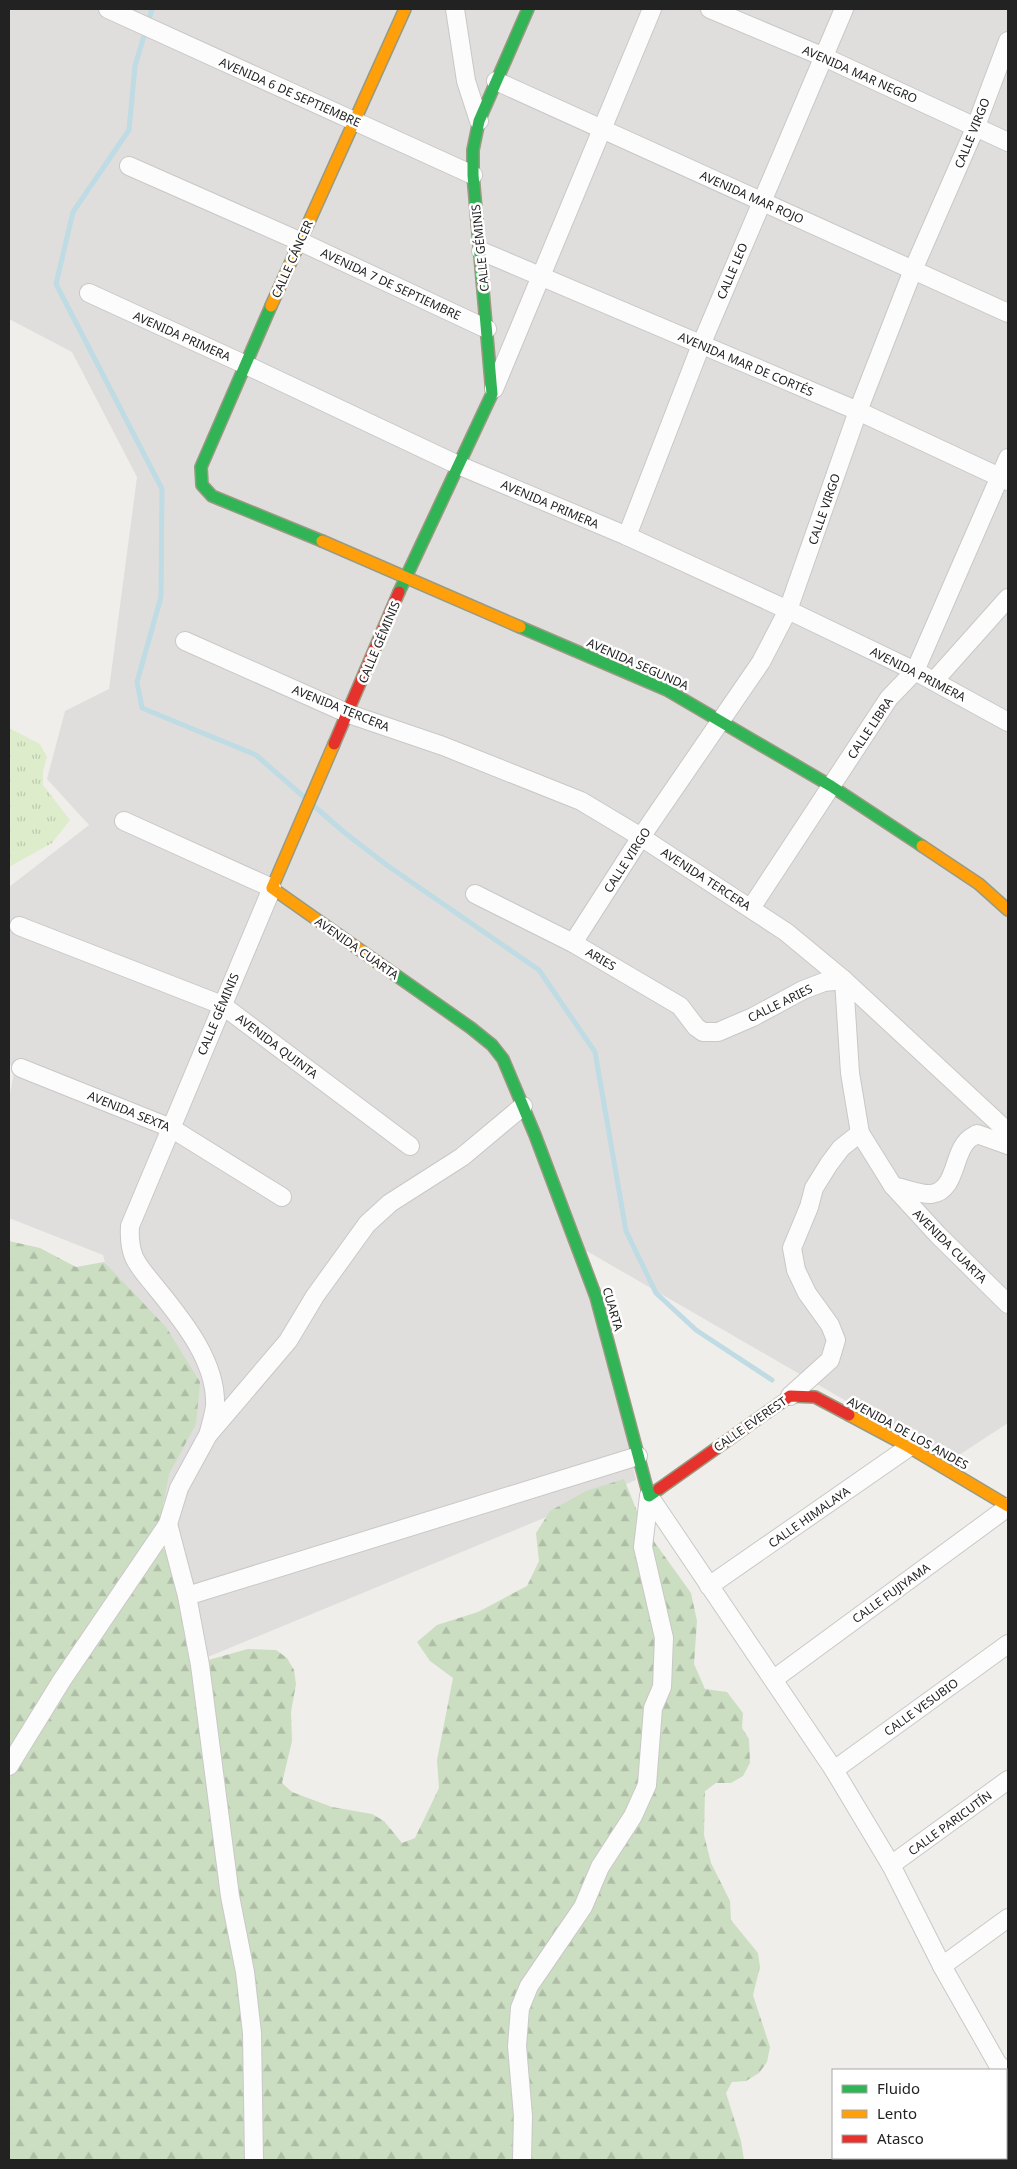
<svg xmlns="http://www.w3.org/2000/svg" width="1017" height="2169" viewBox="0 0 1017 2169" font-family="'Noto Sans',sans-serif">
	<style>
		.residential { fill: #dfdedc }
		.grass { fill: url(#grass-tufts) }
		.forest { fill: url(#forest-firs) }
		.lines { fill: none; stroke-linecap: round; stroke-linejoin: round }
		.stream { stroke: #bfdbe3; stroke-width: 5 }
		.street-casing { stroke: #c9c8c7; stroke-width: 20 }
		.fast-casing { stroke: #999a82; stroke-width: 14 }
		.slow-casing { stroke: #999a82; stroke-width: 14 }
		.jam-casing { stroke: #999a82; stroke-width: 14 }
		.street { stroke: #fdfcfc; stroke-width: 18 }
		.fast { stroke: #30b455; stroke-width: 11 }
		.slow { stroke: #ff9f0a; stroke-width: 11 }
		.jam { stroke: #e5322d; stroke-width: 11 }
		.labels { text-anchor: middle; dominant-baseline: central; stroke-width: 5; stroke-linejoin: round; paint-order: stroke }
		.street-label { font-size: 12px; fill: #222; stroke: #fff }
	</style>
	<defs>
		<pattern id="grass-tufts" width="24" height="20" patternUnits="userSpaceOnUse" patternTransform="scale(1.25)"><rect width="24" height="20" fill="#ddeccb"/><path d="M3 7l-1-3M5 7V3M7 7l1-3M15 17l-1-3M17 17v-4M19 17l1-3" fill="none" stroke="#bdcaae"/></pattern>
		<pattern id="forest-firs" width="22" height="20" patternUnits="userSpaceOnUse" patternTransform="scale(1.25)"><rect width="22" height="20" fill="#cbdec1"/><path d="M5 1l3.5 6h-7zM16 11l3.5 6h-7z" fill="#aebea6"/></pattern>
	</defs>
	<rect width="100%" height="100%" fill="#f0eeeb"/>
	<path class="residential" d="M 9,9 L 1008,9 L 1008,1423 L 950,1461 L 585,1250 L 636,1480 L 203,1659 L 103,1255 L 9,1218 L 9,1098 L 15,1068 L 9,1064 L 9,887 L 89,825 L 47,779 L 65,711 L 109,689 L 137,477 L 72,352 L 9,319 Z"/>
	<path class="grass" d="M 9,728 L 40,744 L 47,757 L 43,771 L 43,785 L 70,820 L 52,843 L 9,867 Z"/>
	<path class="forest" d="M 9,1241 L 40,1248 L 76,1267 L 104,1262 L 166,1327 L 200,1382 L 196,1424 L 169,1474 L 161,1517 L 148,1542 L 170,1552 L 190,1665 L 248,1649 L 276,1650 L 287,1658 L 294,1670 L 296,1684 L 291,1712 L 292,1741 L 282,1783 L 292,1792 L 332,1807 L 372,1814 L 384,1821 L 402,1843 L 415,1838 L 439,1788 L 437,1760 L 453,1678 L 430,1661 L 417,1642 L 437,1625 L 478,1612 L 527,1586 L 539,1561 L 536,1533 L 550,1511 L 586,1491 L 624,1479 L 643,1526 L 691,1593 L 697,1621 L 694,1664 L 705,1689 L 727,1692 L 743,1713 L 742,1728 L 749,1739 L 750,1763 L 743,1776 L 731,1783 L 716,1783 L 705,1791 L 704,1835 L 711,1863 L 730,1901 L 731,1920 L 758,1953 L 760,1967 L 753,1995 L 770,2047 L 767,2062 L 759,2073 L 746,2081 L 732,2082 L 726,2093 L 741,2141 L 744,2160 L 9,2160 Z"/>
	<g class="lines">
		<g class="stream">
			<path d="M 152,9 L 135,66 L 129,130 L 73,212 L 56,284 L 162,489 L 161,597 L 137,682 L 142,708 L 256,755 L 304,797"/>
			<path d="M 314,806 L 345,833 L 388,866 L 539,970 L 595,1052 L 626,1231 L 656,1293 L 696,1330 L 772,1380"/>
		</g>
		<g class="street-casing">
			<g id="street">
				<path d="M 108,9 L 473,175"/>
				<path d="M 455,9 L 466,81 L 479,121"/>
				<path d="M 710,9 L 824,57 L 1008,142"/>
				<path d="M 496,81 L 1008,313"/>
				<path d="M 129,166 L 299,241 L 487,329"/>
				<path d="M 481,251 L 858,411 L 1008,481"/>
				<path d="M 89,293 L 246,365 L 458,465 L 627,536 L 788,610 L 915,671 L 1008,722"/>
				<path d="M 494,389 L 652,9"/>
				<path d="M 627,536 L 701,345 L 844,9"/>
				<path d="M 185,641 L 349,714 L 443,746 L 581,801 L 641,837 L 786,932 L 844,980 L 1008,1132"/>
				<path d="M 934,681 L 1008,598"/>
				<path d="M 124,821 L 272,888 L 130,1226 C 128,1259 139,1266 158,1290 C 184,1322 217,1363 215,1406 C 214,1415 211,1424 209,1432"/>
				<path d="M 475,894 L 573,943 L 680,1006 L 696,1027 L 703,1032 L 718,1032 L 753,1017 L 803,990 L 824,982 L 844,980 L 850,1073 L 860,1133 L 893,1186 L 938,1235 L 1008,1304"/>
				<path d="M 751,908 L 889,698 L 915,671 L 1008,458"/>
				<path d="M 19,926 L 222,1005 L 410,1146"/>
				<path d="M 573,943 L 641,837 L 761,662 L 788,610 L 858,411 L 913,270 L 976,126 L 1008,41"/>
				<path d="M 21,1068 L 171,1128 L 282,1197"/>
				<path d="M 893,1186 C 903,1188 922,1195 931,1194 C 956,1191 953,1155 967,1141 C 969,1138 974,1136 977,1134 L 1008,1145"/>
				<path d="M 790,1396 L 830,1360 L 836,1340 L 830,1325 L 807,1293 L 796,1270 L 792,1248 L 809,1207 L 814,1188 L 829,1164 L 841,1148 L 860,1133"/>
				<path d="M 649,1496 L 834,1770 L 891,1865 L 942,1966 L 997,2063 L 1004,2070"/>
				<path d="M 168,1524 L 187,1596 L 200,1665 L 230,1896 L 245,1972 L 252,2033 L 254,2160"/>
				<path d="M 709,1586 L 909,1447"/>
				<path d="M 187,1596 L 638,1456"/>
				<path d="M 774,1679 L 1008,1507"/>
				<path d="M 9,1766 L 62,1680 L 168,1524 L 179,1488 L 208,1435 L 288,1341 L 315,1296 L 367,1224 L 390,1203 L 462,1157 L 523,1106"/>
				<path d="M 834,1770 L 1008,1644"/>
				<path d="M 891,1865 L 1008,1780"/>
				<path d="M 942,1966 L 1008,1918"/>
				<path d="M 522,2160 L 523,2116 L 517,2046 L 520,2008 L 529,1986 L 583,1907 L 600,1867 L 633,1816 L 647,1785 L 653,1708 L 662,1687 L 664,1638 L 643,1547 L 649,1496"/>
			</g>
		</g>
		<g class="fast-casing">
			<g id="fast">
				<path d="M 271,306 L 201,467 L 202,485 L 212,496 L 322,541"/>
				<path d="M 399,592 L 492,394 L 473,175 L 473,150 L 479,121 L 528,9"/>
				<path d="M 520,627 L 667,690 L 831,786 L 922,846"/>
				<path d="M 377,962 L 471,1028 L 492,1045 L 503,1059 L 535,1135 L 596,1297 L 649,1496 L 659,1489"/>
			</g>
		</g>
		<g class="slow-casing">
			<g id="slow">
				<path d="M 271,306 L 405,9"/>
				<path d="M 322,541 L 520,627"/>
				<path d="M 334,744 L 272,888 L 377,962"/>
				<path d="M 922,846 L 979,884 L 1008,910"/>
				<path d="M 849,1415 L 909,1447 L 1008,1506"/>
			</g>
		</g>
		<g class="jam-casing">
			<g id="jam">
				<path d="M 334,744 L 399,592"/>
				<path d="M 659,1489 L 790,1396 L 815,1397 L 849,1415"/>
			</g>
		</g>
		<use href="#street" class="street"/>
		<use href="#fast" class="fast"/>
		<use href="#slow" class="slow"/>
		<use href="#jam" class="jam"/>
	</g>
	<g class="labels">
		<g class="street-label">
			<text transform="translate(860 74) rotate(24)">AVENIDA MAR NEGRO</text>
			<text transform="translate(290 92) rotate(24)">AVENIDA 6 DE SEPTIEMBRE</text>
			<text transform="translate(972 133) rotate(-68)">CALLE VIRGO</text>
			<text transform="translate(752 197) rotate(24)">AVENIDA MAR ROJO</text>
			<text transform="translate(480 248) rotate(-96)">CALLE GÉMINIS</text>
			<text transform="translate(292 259) rotate(-66)">CALLE CÁNCER</text>
			<text transform="translate(732 271) rotate(-67)">CALLE LEO</text>
			<text transform="translate(391 284) rotate(25)">AVENIDA 7 DE SEPTIEMBRE</text>
			<text transform="translate(182 336) rotate(24)">AVENIDA PRIMERA</text>
			<text transform="translate(746 364) rotate(23)">AVENIDA MAR DE CORTÉS</text>
			<text transform="translate(550 504) rotate(23)">AVENIDA PRIMERA</text>
			<text transform="translate(824 509) rotate(-71)">CALLE VIRGO</text>
			<text transform="translate(379 642) rotate(-67)">CALLE GÉMINIS</text>
			<text transform="translate(638 664) rotate(24)">AVENIDA SEGUNDA</text>
			<text transform="translate(918 674) rotate(27)">AVENIDA PRIMERA</text>
			<text transform="translate(341 708) rotate(22)">AVENIDA TERCERA</text>
			<text transform="translate(870 728) rotate(-56)">CALLE LIBRA</text>
			<text transform="translate(627 860) rotate(-57)">CALLE VIRGO</text>
			<text transform="translate(706 879) rotate(33)">AVENIDA TERCERA</text>
			<text transform="translate(357 948) rotate(35)">AVENIDA CUARTA</text>
			<text transform="translate(601 959) rotate(30)">ARIES</text>
			<text transform="translate(780 1003) rotate(-26)">CALLE ARIES</text>
			<text transform="translate(218 1014) rotate(-67)">CALLE GÉMINIS</text>
			<text transform="translate(277 1046) rotate(37)">AVENIDA QUINTA</text>
			<text transform="translate(129 1111) rotate(22)">AVENIDA SEXTA</text>
			<text transform="translate(950 1246) rotate(45)">AVENIDA CUARTA</text>
			<text transform="translate(613 1309) rotate(74)">CUARTA</text>
			<text transform="translate(750 1424) rotate(-35)">CALLE EVEREST</text>
			<text transform="translate(908 1433) rotate(29)">AVENIDA DE LOS ANDES</text>
			<text transform="translate(809 1517) rotate(-35)">CALLE HIMALAYA</text>
			<text transform="translate(891 1593) rotate(-36)">CALLE FUJIYAMA</text>
			<text transform="translate(921 1707) rotate(-36)">CALLE VESUBIO</text>
			<text transform="translate(950 1823) rotate(-36)">CALLE PARICUTÍN</text>
		</g>
	</g>
	<rect width="1017" height="2169" fill="none" stroke="#222222" stroke-width="20"/>
	<rect x="832" y="2069" width="175" height="90" fill="#ffffff" stroke="#a7a7a7"/>
	<rect x="842" y="2085" width="25" height="8" fill="#30b455" stroke="#a7a7a7"/>
	<text x="877" y="2094" font-size="15" fill="#222222">Fluido</text>
	<rect x="842" y="2110" width="25" height="8" fill="#ff9f0a" stroke="#a7a7a7"/>
	<text x="877" y="2119" font-size="15" fill="#222222">Lento</text>
	<rect x="842" y="2135" width="25" height="8" fill="#e5322d" stroke="#a7a7a7"/>
	<text x="877" y="2144" font-size="15" fill="#222222">Atasco</text>
</svg>
